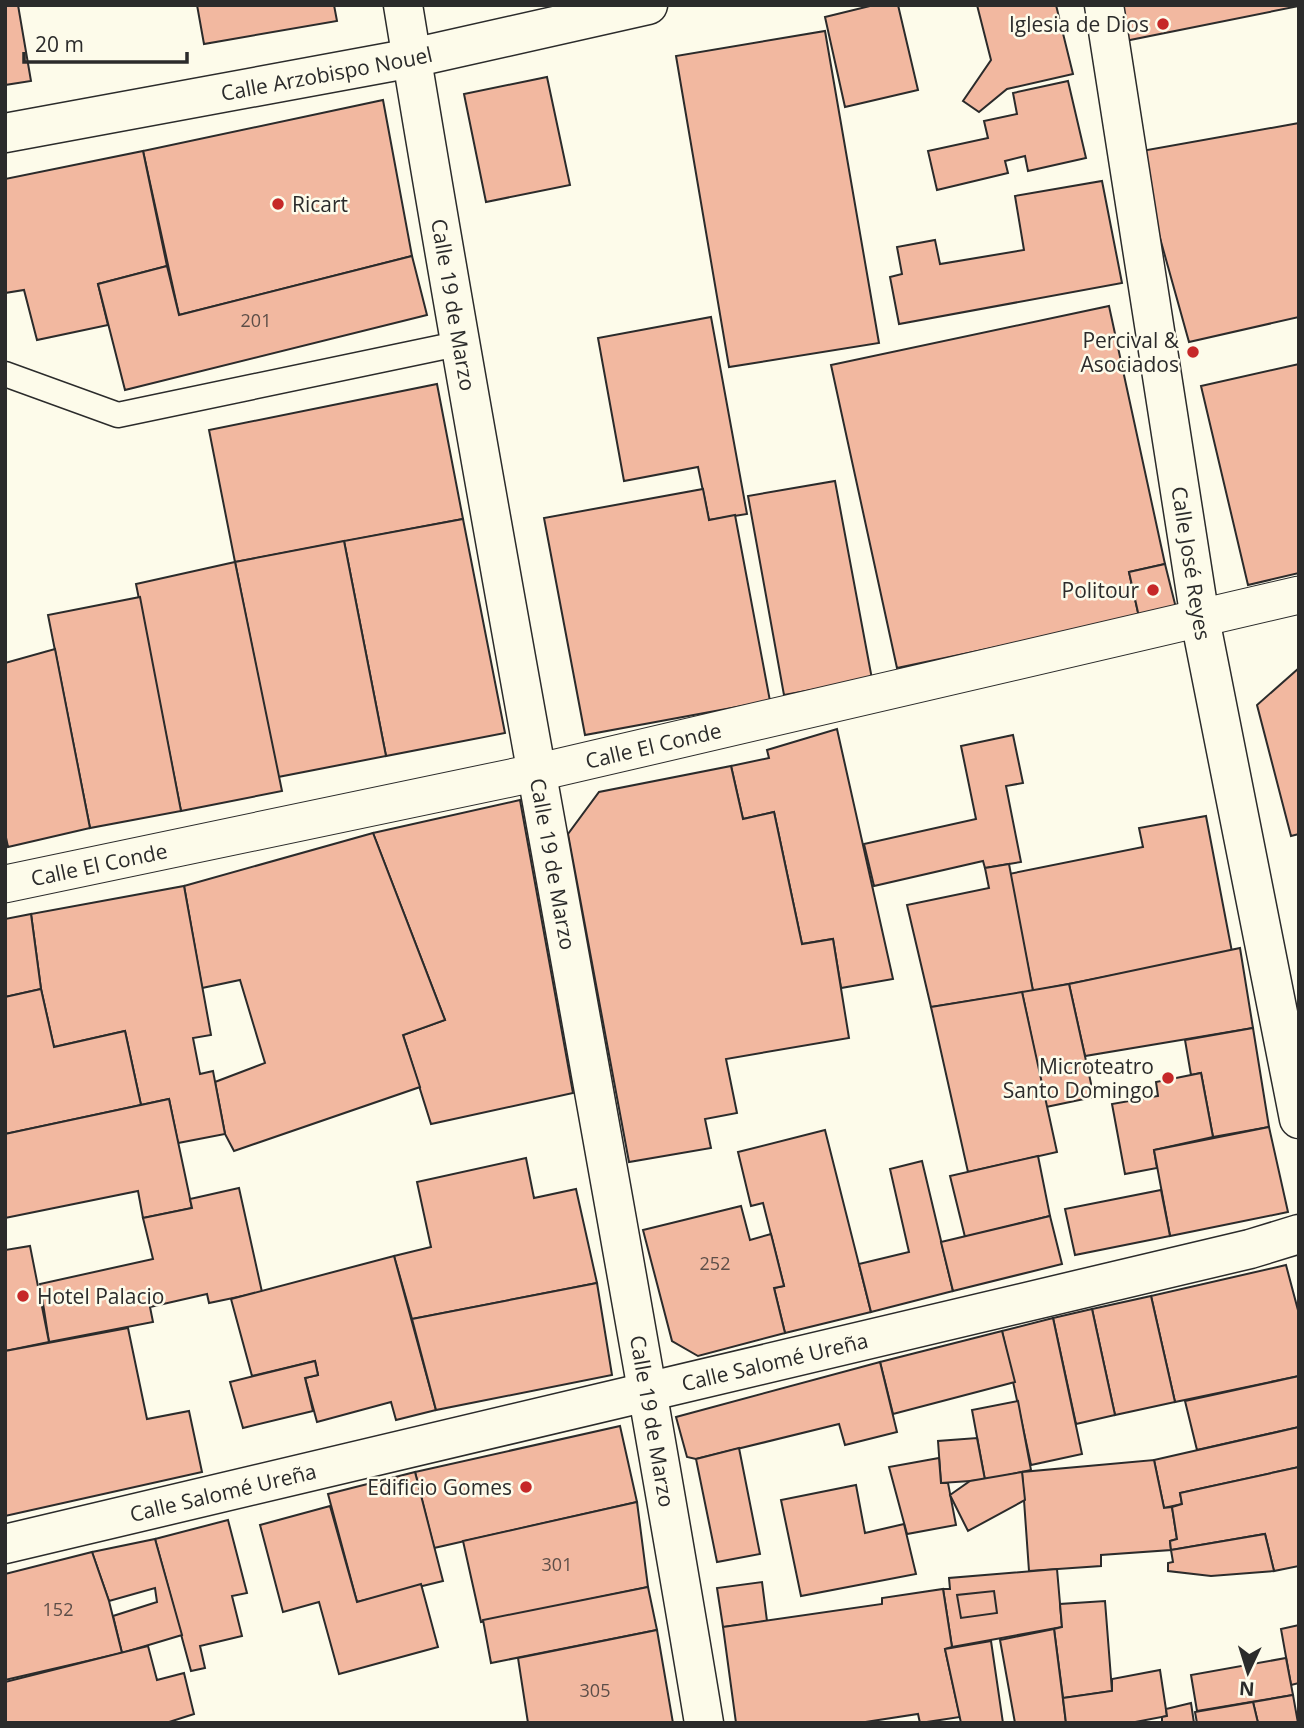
<svg xmlns="http://www.w3.org/2000/svg" width="1304" height="1728" viewBox="0 0 1304 1728" font-family="'Open Sans',sans-serif">
	<style>
		.building { fill: #f2b8a0; stroke: #2b2b2b; stroke-width: 2 }
		.lines { fill: none; stroke-linecap: round; stroke-linejoin: round }
		.service-casing { stroke: #2b2b2b; stroke-width: 27 }
		.pedestrian-casing { stroke: #2b2b2b; stroke-width: 39 }
		.minor-casing { stroke: #2b2b2b; stroke-width: 41 }
		.service { stroke: #fdfbea; stroke-width: 24 }
		.pedestrian { stroke: #fdfbea; stroke-width: 37 }
		.minor { stroke: #fdfbea; stroke-width: 38 }
		.poi-dot { fill: #c62828; stroke: #fdfbea; stroke-width: 2.5 }
		.labels { text-anchor: middle; dominant-baseline: central; stroke-width: 5; stroke-linejoin: round; paint-order: stroke }
		.number-label { font-size: 18px; fill: #5d4e48 }
		.poi-label { font-size: 21px; fill: #2b2b2b; stroke: #fdfbea; text-anchor: end }
		.street-label { font-size: 21px; fill: #2b2b2b; stroke: #fdfbea }
	</style>
	<rect width="100%" height="100%" fill="#fdfbea"/>
	<g class="building">
		<path d="M 5,5 L 18,5 L 31,81 L 5,85 Z"/>
		<path d="M 197,5 L 334,5 L 337,21 L 204,44 Z"/>
		<path d="M 874,5 L 898,5 L 918,90 L 845,107 L 825,17 Z"/>
		<path d="M 977,5 L 1056,5 L 1073,74 L 1007,89 L 979,112 L 963,101 L 991,60 Z"/>
		<path d="M 1113,5 L 1299,5 L 1299,6 L 1120,42 Z"/>
		<path d="M 825,31 L 879,343 L 729,367 L 676,56 Z"/>
		<path d="M 547,77 L 570,185 L 486,202 L 464,94 Z"/>
		<path d="M 1068,81 L 1086,158 L 1028,171 L 1025,156 L 1005,161 L 1008,173 L 937,190 L 928,151 L 988,138 L 984,121 L 1017,114 L 1013,93 Z"/>
		<path d="M 383,100 L 412,256 L 179,315 L 143,151 Z"/>
		<path d="M 1299,123 L 1299,317 L 1189,342 L 1136,152 Z"/>
		<path d="M 143,151 L 167,266 L 98,284 L 108,325 L 37,340 L 24,290 L 5,293 L 5,179 Z"/>
		<path d="M 1102,181 L 1122,283 L 899,324 L 890,277 L 902,274 L 897,247 L 935,240 L 940,264 L 1024,250 L 1015,196 Z"/>
		<path d="M 412,256 L 427,315 L 125,390 L 98,284 L 167,266 L 179,315 Z"/>
		<path d="M 1109,306 L 1165,564 L 1129,572 L 1139,617 L 897,668 L 831,365 Z"/>
		<path d="M 711,317 L 747,514 L 709,520 L 698,467 L 624,481 L 598,338 Z"/>
		<path d="M 1299,364 L 1299,573 L 1248,585 L 1201,386 Z"/>
		<path d="M 437,384 L 463,519 L 235,562 L 209,430 Z"/>
		<path d="M 835,481 L 872,679 L 784,695 L 748,496 Z"/>
		<path d="M 703,489 L 709,520 L 735,515 L 770,701 L 585,735 L 544,518 Z"/>
		<path d="M 463,519 L 505,733 L 386,756 L 344,541 Z"/>
		<path d="M 344,541 L 386,756 L 278,777 L 235,562 Z"/>
		<path d="M 235,562 L 282,791 L 181,811 L 136,584 Z"/>
		<path d="M 1165,564 L 1176,608 L 1139,617 L 1129,572 Z"/>
		<path d="M 140,597 L 181,811 L 90,828 L 48,615 Z"/>
		<path d="M 55,649 L 90,828 L 8,847 L 5,833 L 5,663 Z"/>
		<path d="M 1299,668 L 1299,834 L 1291,836 L 1257,705 Z"/>
		<path d="M 837,729 L 893,979 L 841,988 L 833,939 L 802,944 L 774,812 L 743,819 L 731,766 L 769,758 L 767,750 Z"/>
		<path d="M 1013,735 L 1023,783 L 1006,786 L 1021,862 L 985,868 L 983,861 L 874,886 L 864,844 L 976,819 L 961,746 Z"/>
		<path d="M 731,766 L 743,819 L 774,812 L 802,944 L 833,939 L 849,1038 L 726,1059 L 737,1113 L 705,1119 L 711,1148 L 629,1162 L 568,834 L 599,792 Z"/>
		<path d="M 520,800 L 573,1093 L 431,1124 L 403,1035 L 445,1020 L 373,833 Z"/>
		<path d="M 1206,816 L 1232,952 L 1033,991 L 1009,874 L 1143,847 L 1139,828 Z"/>
		<path d="M 373,833 L 445,1020 L 403,1035 L 420,1087 L 234,1151 L 225,1134 L 215,1082 L 265,1063 L 240,980 L 202,988 L 184,886 Z"/>
		<path d="M 1009,864 L 1033,991 L 931,1007 L 907,905 L 989,888 L 985,868 Z"/>
		<path d="M 184,886 L 211,1035 L 193,1038 L 200,1074 L 213,1071 L 225,1134 L 178,1143 L 169,1099 L 141,1105 L 125,1031 L 54,1047 L 41,989 L 31,914 Z"/>
		<path d="M 31,914 L 41,989 L 5,997 L 5,919 Z"/>
		<path d="M 1240,948 L 1253,1028 L 1085,1056 L 1069,984 Z"/>
		<path d="M 1069,984 L 1094,1097 L 1046,1107 L 1022,992 Z"/>
		<path d="M 41,989 L 54,1047 L 125,1031 L 141,1105 L 5,1134 L 5,997 Z"/>
		<path d="M 1022,992 L 1057,1152 L 968,1172 L 931,1007 Z"/>
		<path d="M 1253,1028 L 1269,1127 L 1213,1137 L 1201,1073 L 1191,1075 L 1185,1040 Z"/>
		<path d="M 1201,1073 L 1213,1137 L 1154,1150 L 1157,1168 L 1125,1174 L 1112,1104 L 1158,1096 L 1156,1082 Z"/>
		<path d="M 169,1099 L 192,1208 L 143,1218 L 138,1191 L 5,1218 L 5,1134 Z"/>
		<path d="M 1269,1127 L 1288,1212 L 1170,1236 L 1154,1150 Z"/>
		<path d="M 825,1130 L 871,1312 L 785,1333 L 774,1288 L 784,1286 L 763,1203 L 751,1206 L 738,1152 Z"/>
		<path d="M 1038,1156 L 1050,1216 L 965,1237 L 950,1176 Z"/>
		<path d="M 526,1158 L 534,1198 L 576,1189 L 597,1283 L 412,1319 L 394,1256 L 431,1247 L 417,1182 Z"/>
		<path d="M 922,1161 L 953,1291 L 871,1312 L 859,1264 L 909,1252 L 890,1169 Z"/>
		<path d="M 239,1188 L 262,1292 L 209,1303 L 207,1294 L 150,1307 L 153,1322 L 49,1342 L 40,1284 L 153,1259 L 143,1218 L 192,1208 L 190,1199 Z"/>
		<path d="M 1161,1190 L 1170,1236 L 1075,1255 L 1065,1209 Z"/>
		<path d="M 741,1206 L 750,1240 L 771,1234 L 784,1286 L 774,1288 L 785,1333 L 698,1356 L 672,1341 L 643,1230 Z"/>
		<path d="M 1050,1216 L 1062,1264 L 953,1291 L 941,1242 Z"/>
		<path d="M 30,1246 L 49,1342 L 5,1351 L 5,1250 Z"/>
		<path d="M 394,1256 L 436,1410 L 396,1420 L 391,1402 L 317,1422 L 305,1378 L 318,1375 L 315,1361 L 252,1376 L 231,1299 Z"/>
		<path d="M 1286,1265 L 1299,1314 L 1299,1376 L 1175,1402 L 1151,1296 Z"/>
		<path d="M 597,1283 L 612,1375 L 436,1410 L 412,1319 Z"/>
		<path d="M 1151,1296 L 1175,1402 L 1115,1415 L 1092,1309 Z"/>
		<path d="M 1092,1309 L 1115,1415 L 1076,1424 L 1053,1318 Z"/>
		<path d="M 1053,1318 L 1082,1454 L 1031,1465 L 1002,1331 Z"/>
		<path d="M 128,1328 L 147,1419 L 189,1411 L 202,1472 L 5,1516 L 5,1351 Z"/>
		<path d="M 1002,1331 L 1015,1382 L 893,1414 L 880,1362 Z"/>
		<path d="M 315,1361 L 318,1375 L 305,1378 L 313,1411 L 243,1428 L 230,1382 Z"/>
		<path d="M 880,1362 L 897,1432 L 845,1445 L 839,1424 L 696,1459 L 687,1457 L 676,1417 Z"/>
		<path d="M 1299,1376 L 1299,1427 L 1197,1450 L 1185,1401 Z"/>
		<path d="M 1018,1401 L 1031,1470 L 985,1480 L 972,1410 Z"/>
		<path d="M 620,1426 L 637,1502 L 434,1548 L 415,1472 Z"/>
		<path d="M 1299,1427 L 1299,1467 L 1180,1493 L 1182,1504 L 1164,1508 L 1154,1460 Z"/>
		<path d="M 977,1438 L 985,1480 L 941,1483 L 938,1441 Z"/>
		<path d="M 739,1448 L 760,1554 L 717,1562 L 696,1459 Z"/>
		<path d="M 939,1458 L 941,1483 L 948,1483 L 956,1525 L 907,1534 L 889,1467 Z"/>
		<path d="M 1154,1460 L 1164,1508 L 1172,1507 L 1177,1539 L 1170,1541 L 1171,1550 L 1101,1555 L 1101,1566 L 1029,1571 L 1022,1472 Z"/>
		<path d="M 1299,1467 L 1299,1566 L 1274,1571 L 1265,1534 L 1171,1550 L 1170,1541 L 1177,1539 L 1172,1507 L 1182,1504 L 1180,1493 Z"/>
		<path d="M 415,1472 L 443,1581 L 357,1602 L 328,1494 Z"/>
		<path d="M 1022,1472 L 1025,1500 L 968,1531 L 950,1495 L 970,1481 Z"/>
		<path d="M 856,1485 L 865,1533 L 904,1524 L 916,1574 L 801,1596 L 781,1500 Z"/>
		<path d="M 637,1502 L 648,1587 L 481,1622 L 463,1541 Z"/>
		<path d="M 330,1506 L 357,1602 L 421,1584 L 438,1647 L 339,1674 L 319,1602 L 283,1612 L 260,1525 Z"/>
		<path d="M 228,1520 L 247,1593 L 232,1596 L 242,1636 L 200,1646 L 205,1668 L 191,1671 L 155,1539 Z"/>
		<path d="M 1265,1534 L 1274,1571 L 1211,1576 L 1168,1571 L 1168,1563 L 1173,1562 L 1171,1550 Z"/>
		<path d="M 155,1539 L 182,1635 L 122,1653 L 113,1616 L 157,1602 L 155,1588 L 109,1601 L 92,1552 Z"/>
		<path d="M 92,1552 L 109,1601 L 122,1653 L 5,1680 L 5,1574 Z"/>
		<path d="M 1057,1569 L 1062,1627 L 952,1647 L 943,1589 L 950,1589 L 949,1578 Z"/>
		<path d="M 762,1582 L 767,1621 L 723,1627 L 717,1588 Z"/>
		<path d="M 648,1587 L 657,1630 L 491,1663 L 483,1620 Z"/>
		<path d="M 943,1589 L 952,1647 L 945,1649 L 960,1717 L 920,1723 L 918,1714 L 859,1723 L 736,1723 L 723,1627 L 882,1604 L 882,1598 Z"/>
		<path d="M 994,1591 L 997,1613 L 961,1618 L 957,1595 Z"/>
		<path d="M 1105,1601 L 1112,1691 L 1063,1698 L 1054,1629 L 1062,1627 L 1060,1604 Z"/>
		<path d="M 1299,1625 L 1299,1683 L 1291,1685 L 1281,1629 Z"/>
		<path d="M 1054,1629 L 1066,1723 L 1015,1723 L 1000,1640 Z"/>
		<path d="M 657,1630 L 673,1723 L 528,1723 L 518,1658 Z"/>
		<path d="M 991,1641 L 1003,1723 L 961,1723 L 945,1649 Z"/>
		<path d="M 148,1646 L 157,1680 L 184,1673 L 194,1714 L 166,1723 L 6,1723 L 5,1682 Z"/>
		<path d="M 1286,1658 L 1293,1695 L 1197,1711 L 1191,1675 Z"/>
		<path d="M 1160,1670 L 1167,1716 L 1130,1723 L 1066,1723 L 1063,1698 L 1112,1691 L 1112,1679 Z"/>
		<path d="M 1293,1695 L 1298,1723 L 1258,1723 L 1253,1702 Z"/>
		<path d="M 1253,1702 L 1258,1723 L 1197,1723 L 1195,1712 Z"/>
		<path d="M 1191,1703 L 1194,1723 L 1162,1723 L 1162,1717 L 1167,1716 L 1166,1709 Z"/>
	</g>
	<g class="lines">
		<g class="service-casing">
			<path id="service" d="M 5,374 L 118,415 L 462,343"/>
		</g>
		<g class="pedestrian-casing">
			<g id="pedestrian">
				<path id="s1" d="M 5,884 L 539,772 L 1299,595"/>
			</g>
		</g>
		<g class="minor-casing">
			<g id="minor">
				<path id="s2" d="M 403,5 C 497,579 609,1149 704,1723"/>
				<path id="s3" d="M 1104,5 L 1200,619 L 1299,1119"/>
				<path id="s4" d="M 5,133 L 412,58 L 648,5"/>
				<path id="s5" d="M 5,1544 L 1250,1249 L 1299,1234"/>
			</g>
		</g>
		<use href="#service" class="service"/>
		<use href="#pedestrian" class="pedestrian"/>
		<use href="#minor" class="minor"/>
	</g>
	<g class="poi-dot">
		<circle cx="1163" cy="24" r="7"/>
		<circle cx="278" cy="204" r="7"/>
		<circle cx="1193" cy="352" r="7"/>
		<circle cx="1153" cy="590" r="7"/>
		<circle cx="1168" cy="1078" r="7"/>
		<circle cx="23" cy="1296" r="7"/>
		<circle cx="526" cy="1487" r="7"/>
	</g>
	<g class="labels">
		<g class="number-label">
			<text x="256" y="320">201</text>
			<text x="715" y="1263">252</text>
			<text x="557" y="1564">301</text>
			<text x="58" y="1609">152</text>
			<text x="595" y="1690">305</text>
		</g>
		<g class="poi-label">
			<text x="1149" y="24">Iglesia de Dios</text>
			<text x="292" y="204" text-anchor="start">Ricart</text>
			<text x="1179" y="340">Percival &amp;<tspan x="1179" dy="24">Asociados</tspan></text>
			<text x="1139" y="590">Politour</text>
			<text x="1154" y="1066">Microteatro<tspan x="1154" dy="24">Santo Domingo</tspan></text>
			<text x="37" y="1296" text-anchor="start">Hotel Palacio</text>
			<text x="512" y="1487">Edificio Gomes</text>
		</g>
		<g class="street-label">
			<text stroke="none"><textPath href="#s4" startOffset="327">Calle Arzobispo Nouel</textPath></text>
			<text stroke="none"><textPath href="#s2" startOffset="304">Calle 19 de Marzo</textPath></text>
			<text stroke="none"><textPath href="#s3" startOffset="565">Calle José Reyes</textPath></text>
			<text stroke="none"><textPath href="#s1" startOffset="663">Calle El Conde</textPath></text>
			<text stroke="none"><textPath href="#s1" startOffset="96">Calle El Conde</textPath></text>
			<text stroke="none"><textPath href="#s2" startOffset="872">Calle 19 de Marzo</textPath></text>
			<text stroke="none"><textPath href="#s5" startOffset="791">Calle Salomé Ureña</textPath></text>
			<text stroke="none"><textPath href="#s2" startOffset="1438">Calle 19 de Marzo</textPath></text>
			<text stroke="none"><textPath href="#s5" startOffset="224">Calle Salomé Ureña</textPath></text>
		</g>
	</g>
	<rect width="1304" height="1728" fill="none" stroke="#2b2b2b" stroke-width="14"/>
	<g transform="translate(1248 1672) rotate(184)" stroke="#fdfbea" stroke-width="5" paint-order="stroke">
	<path d="M0-5L12 26L0 18L-12 26Z" fill="#2b2b2b"/>
	<text y="-10" font-size="19" font-weight="bold" text-anchor="middle" fill="#2b2b2b">N</text>
	</g>
	<path d="M24 52v10h163v-10" fill="none" stroke="#2b2b2b" stroke-width="3.5"/>
	<text x="35" y="52" font-size="21" fill="#2b2b2b" stroke="#fdfbea" stroke-width="5" paint-order="stroke">20 m</text>
</svg>
